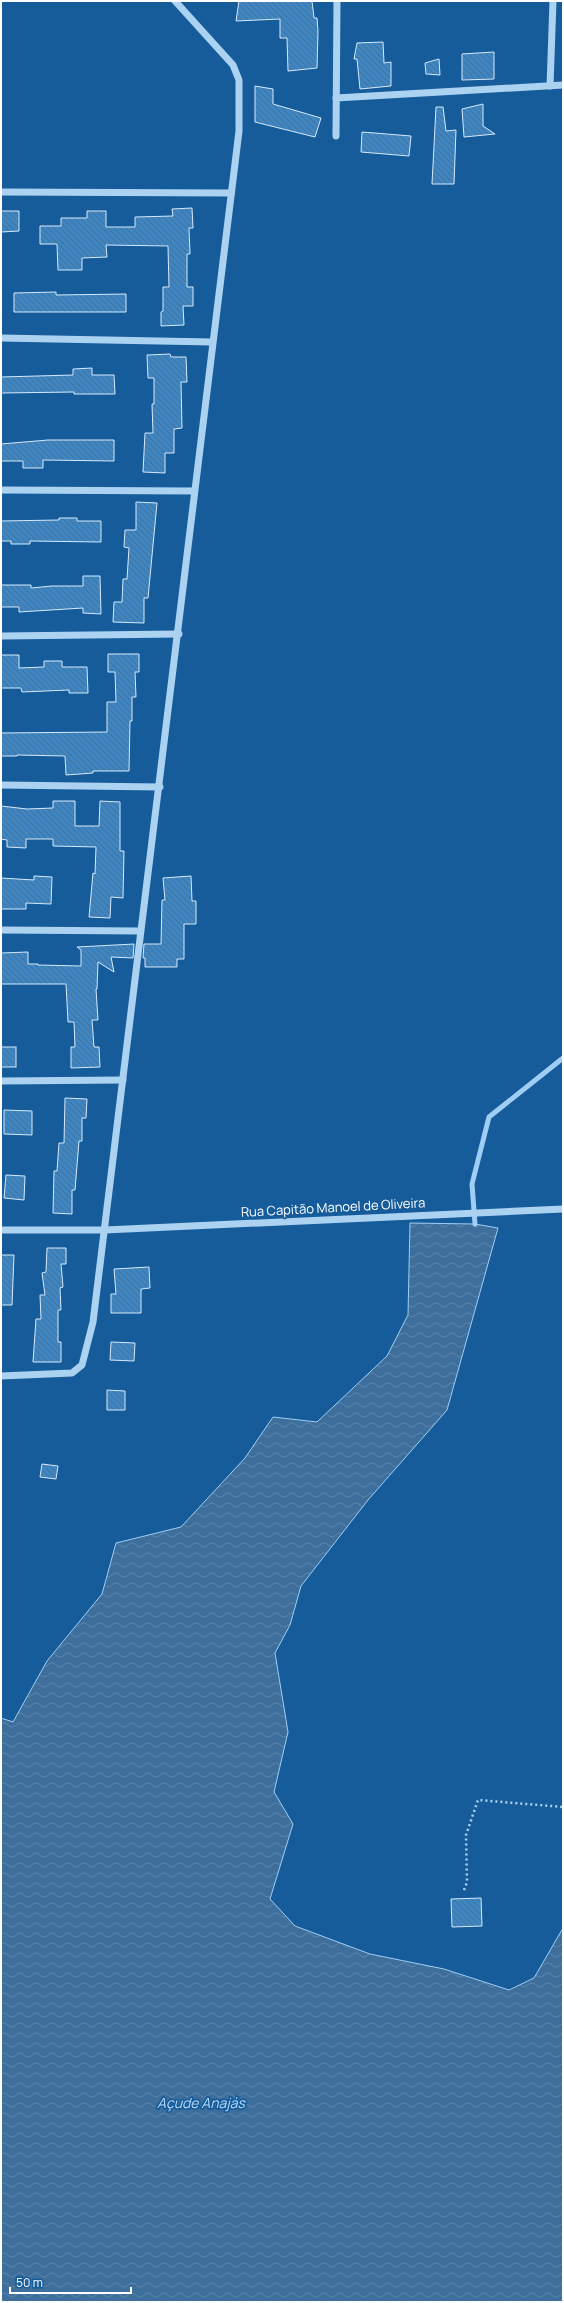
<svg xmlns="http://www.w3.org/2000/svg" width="564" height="2303" viewBox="0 0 564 2303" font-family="Manrope,sans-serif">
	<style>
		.water { fill: url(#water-waves); stroke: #9ecef5 }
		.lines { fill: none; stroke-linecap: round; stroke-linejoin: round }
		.stream { stroke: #9ecef5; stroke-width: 5 }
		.building { fill: url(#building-back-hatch); stroke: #d4eafc }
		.path { stroke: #acd2f2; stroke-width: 2.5; stroke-dasharray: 2 3; stroke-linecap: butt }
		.minor { stroke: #acd2f2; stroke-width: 7 }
		.labels { text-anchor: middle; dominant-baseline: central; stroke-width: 3.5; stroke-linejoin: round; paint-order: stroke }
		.street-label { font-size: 13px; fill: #fff; stroke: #165c9b }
		.water-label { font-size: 14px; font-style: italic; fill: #b8dbf9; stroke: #165c9b }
	</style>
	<defs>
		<pattern id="water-waves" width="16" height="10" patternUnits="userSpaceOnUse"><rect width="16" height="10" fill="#3e6f9c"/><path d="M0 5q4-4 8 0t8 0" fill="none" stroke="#5b85ab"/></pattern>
		<pattern id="building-back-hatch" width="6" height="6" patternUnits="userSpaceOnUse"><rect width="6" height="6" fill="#3f85c1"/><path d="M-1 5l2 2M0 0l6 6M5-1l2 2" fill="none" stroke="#446e92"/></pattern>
	</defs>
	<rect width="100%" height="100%" fill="#165c9b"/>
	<path class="water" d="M 410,1223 L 475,1224 L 498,1228 L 447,1410 L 368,1500 L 301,1586 L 290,1625 L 275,1653 L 288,1732 L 274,1792 L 293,1824 L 270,1899 L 295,1926 L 370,1954 L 444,1969 L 509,1990 L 534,1978 L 563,1928 L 563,2302 L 1,2302 L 1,1718 L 13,1722 L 47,1661 L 102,1594 L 116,1543 L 181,1527 L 245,1458 L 273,1417 L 317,1422 L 387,1356 L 408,1315 Z"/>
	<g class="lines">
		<path class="stream" d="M 475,1224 L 472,1184 L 489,1117 L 563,1058"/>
	</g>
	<g class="building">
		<path d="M 239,1 L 312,1 L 314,18 L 317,18 L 318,31 L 317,68 L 288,71 L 287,38 L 280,38 L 280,19 L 236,21 Z"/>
		<path d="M 383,42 L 384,63 L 391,62 L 391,86 L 360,89 L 357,59 L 354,59 L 357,43 Z"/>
		<path d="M 494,52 L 494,79 L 462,80 L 462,54 Z"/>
		<path d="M 439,59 L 440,75 L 426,74 L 425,63 Z"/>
		<path d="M 255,86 L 273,89 L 273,104 L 321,118 L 315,137 L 255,122 Z"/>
		<path d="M 483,104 L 483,126 L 495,134 L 464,137 L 462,109 Z"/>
		<path d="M 436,107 L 443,107 L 446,131 L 456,130 L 454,184 L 432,184 Z"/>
		<path d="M 362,132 L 411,136 L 409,156 L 361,152 Z"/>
		<path d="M 192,208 L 193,228 L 189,228 L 190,254 L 187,254 L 187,287 L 193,287 L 193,306 L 183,306 L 184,325 L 161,326 L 161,312 L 163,311 L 163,287 L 169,287 L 168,246 L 106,245 L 107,257 L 82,258 L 82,270 L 58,270 L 57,244 L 40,244 L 40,226 L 61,226 L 61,218 L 87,218 L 87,211 L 106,211 L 106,227 L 135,227 L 135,217 L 173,216 L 172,209 Z"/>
		<path d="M 1,211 L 19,211 L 19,231 L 1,232 Z"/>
		<path d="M 56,292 L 56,295 L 126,294 L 126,312 L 14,312 L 14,293 Z"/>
		<path d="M 170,354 L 171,357 L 186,357 L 187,382 L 181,382 L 182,428 L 174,429 L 174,453 L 165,453 L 165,473 L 143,472 L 145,433 L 153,433 L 152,404 L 154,404 L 154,378 L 148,378 L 147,355 Z"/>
		<path d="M 92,368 L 92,375 L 114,375 L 115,394 L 74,394 L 74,392 L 1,393 L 1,377 L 73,375 L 73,369 Z"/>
		<path d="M 48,440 L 114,440 L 114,461 L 43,460 L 43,468 L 23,468 L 23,461 L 1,461 L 1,444 Z"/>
		<path d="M 136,502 L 157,503 L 148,598 L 144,598 L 144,623 L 113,622 L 114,602 L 122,602 L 123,579 L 127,579 L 129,548 L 124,547 L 125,530 L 136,530 Z"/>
		<path d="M 59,518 L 77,518 L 77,521 L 101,521 L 101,542 L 30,541 L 30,544 L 11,544 L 11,541 L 1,541 L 1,521 L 59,520 Z"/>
		<path d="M 83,576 L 100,576 L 101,614 L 83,613 L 83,608 L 19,612 L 19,607 L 1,607 L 1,585 L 31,585 L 31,588 L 52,586 L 83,586 Z"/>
		<path d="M 108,654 L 139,654 L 139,672 L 135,672 L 136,697 L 132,697 L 132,721 L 130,721 L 129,771 L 93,771 L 93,773 L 66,775 L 65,756 L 17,755 L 17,756 L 1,756 L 1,733 L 107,732 L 107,702 L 116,702 L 115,672 L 108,672 Z"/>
		<path d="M 1,655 L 19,655 L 19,668 L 44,667 L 44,661 L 62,661 L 62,667 L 87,667 L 88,693 L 69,693 L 69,690 L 22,692 L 21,688 L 1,688 Z"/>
		<path d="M 53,801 L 75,801 L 75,826 L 99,826 L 100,801 L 120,802 L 120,851 L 124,851 L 123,898 L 111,897 L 110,918 L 89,917 L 93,873 L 95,874 L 96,847 L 53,846 L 53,839 L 26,839 L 26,848 L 7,847 L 7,840 L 1,839 L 1,806 L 27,809 L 53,808 Z"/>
		<path d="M 34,876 L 52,877 L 51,904 L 26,903 L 26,909 L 1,909 L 1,878 L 34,880 Z"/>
		<path d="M 191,876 L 192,901 L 196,901 L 196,924 L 184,924 L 184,959 L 177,959 L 177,967 L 145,967 L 145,958 L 143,958 L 144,944 L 161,944 L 162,900 L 165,900 L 163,878 Z"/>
		<path d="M 134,944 L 133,958 L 111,957 L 114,972 L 98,962 L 97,989 L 96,989 L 98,1020 L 92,1020 L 94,1047 L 99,1047 L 100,1067 L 71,1068 L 71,1047 L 75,1047 L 74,1022 L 68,1022 L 66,984 L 1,984 L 1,953 L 28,952 L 28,964 L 38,964 L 38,965 L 81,966 L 81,950 L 77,947 Z"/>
		<rect x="1" y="1047" width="15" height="20"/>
		<path d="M 65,1098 L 87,1099 L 86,1118 L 82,1118 L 82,1141 L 79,1141 L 75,1190 L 72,1190 L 72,1214 L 53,1213 L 54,1171 L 57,1171 L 59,1143 L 64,1143 Z"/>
		<path d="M 4,1110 L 32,1111 L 32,1135 L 4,1134 Z"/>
		<path d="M 6,1175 L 25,1176 L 24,1200 L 4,1198 Z"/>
		<path d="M 47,1248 L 66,1248 L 66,1264 L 61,1264 L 63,1287 L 60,1288 L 61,1310 L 58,1310 L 58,1342 L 61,1342 L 61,1362 L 33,1362 L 36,1319 L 41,1319 L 40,1295 L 45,1295 L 42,1273 L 46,1272 Z"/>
		<path d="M 1,1255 L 14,1255 L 12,1305 L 1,1305 Z"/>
		<path d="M 149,1267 L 150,1288 L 141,1289 L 141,1313 L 111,1313 L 111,1294 L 116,1294 L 114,1269 Z"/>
		<path d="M 111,1342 L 135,1343 L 134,1361 L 110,1360 Z"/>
		<path d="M 107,1390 L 125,1391 L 125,1410 L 107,1410 Z"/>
		<path d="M 42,1464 L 58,1466 L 56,1479 L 40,1477 Z"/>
		<path d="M 481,1898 L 482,1926 L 452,1927 L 451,1899 Z"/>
	</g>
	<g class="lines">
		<path class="path" d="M 464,1890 L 467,1882 L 466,1835 L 478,1800 L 563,1807"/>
		<g class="minor">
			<path d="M 550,86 L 553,1"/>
			<path d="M 336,98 L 563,85"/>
			<path d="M 336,136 L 337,1"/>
			<path d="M 1,192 L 231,193"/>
			<path d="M 1,338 L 212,342"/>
			<path d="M 1,490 L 194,491"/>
			<path d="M 1,636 L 179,634"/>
			<path d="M 1,785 L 160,787"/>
			<path d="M 1,930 L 140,931"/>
			<path d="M 1,1081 L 123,1080"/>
			<path d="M 1,1230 L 105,1230 L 563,1209"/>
			<path d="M 1,1376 L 72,1373 L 82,1365 L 93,1322 L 239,131 L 239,80 L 233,65 L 175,1"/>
		</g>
	</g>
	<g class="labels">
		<g class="street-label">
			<text transform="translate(333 1207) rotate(-3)">Rua Capitão Manoel de Oliveira</text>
		</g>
		<g class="water-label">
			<text x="201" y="2102">Açude Anajás</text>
		</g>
	</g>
	<rect width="564" height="2303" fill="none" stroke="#ffffff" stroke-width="4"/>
	<path d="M10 2287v6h121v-6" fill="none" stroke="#ffffff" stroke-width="2"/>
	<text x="16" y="2287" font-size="12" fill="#ffffff" stroke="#165c9b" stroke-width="3" paint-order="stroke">50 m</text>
</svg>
